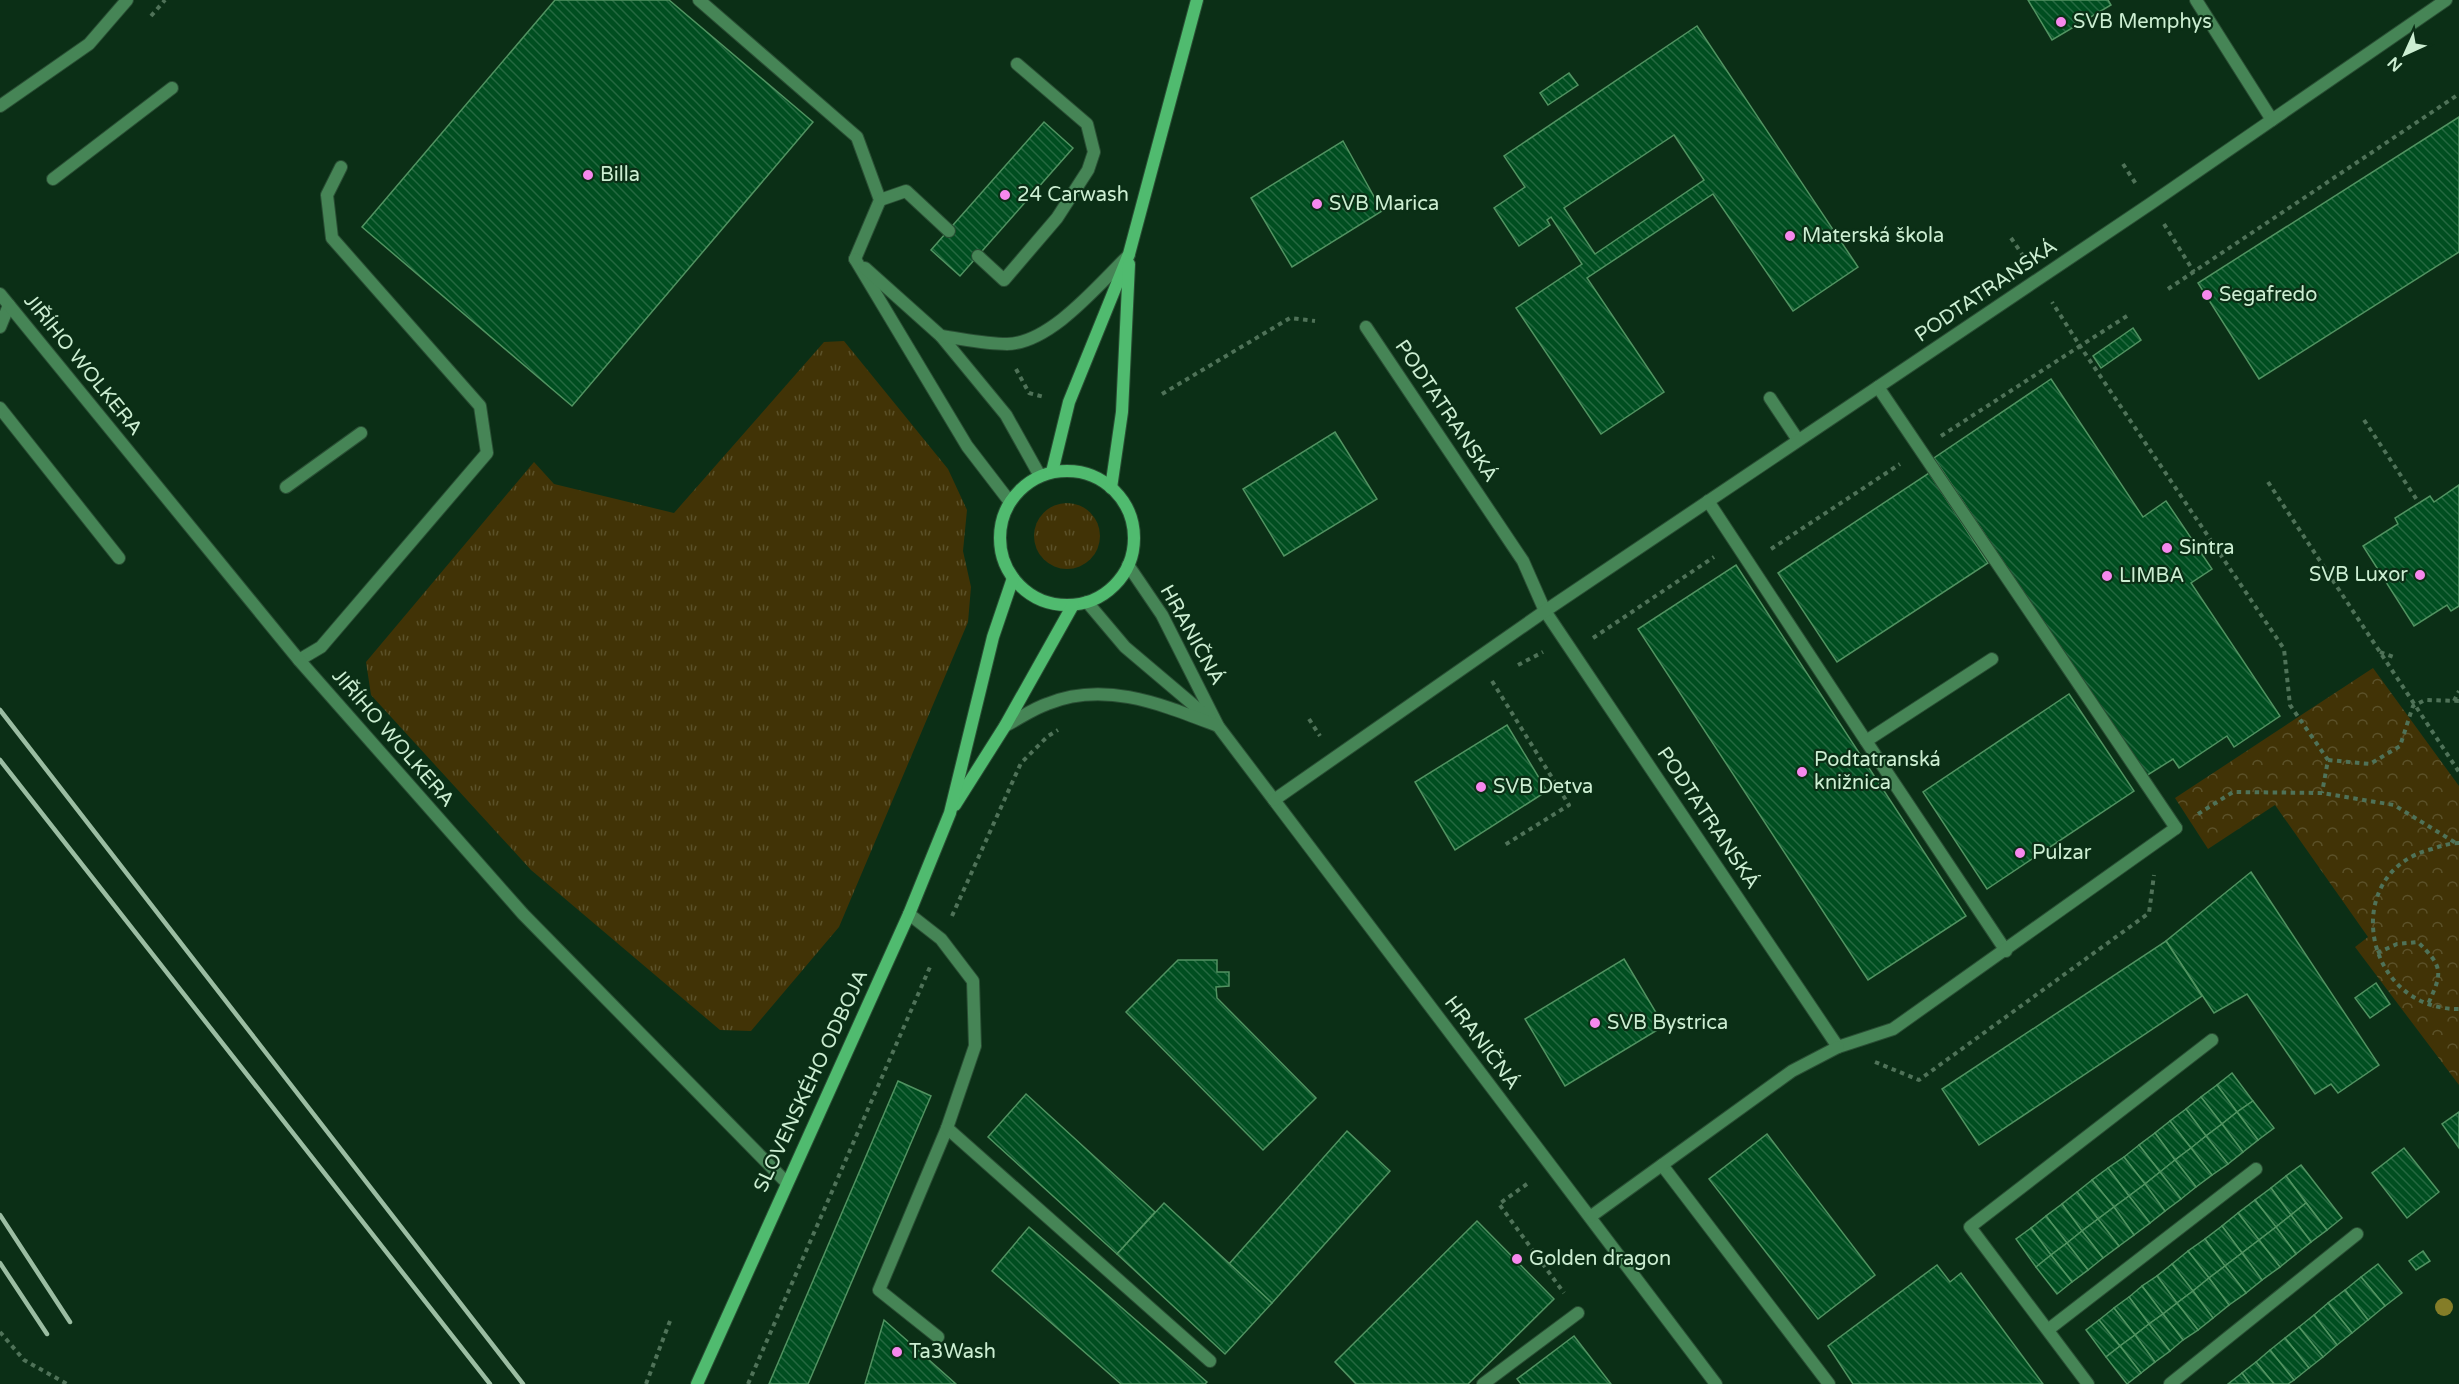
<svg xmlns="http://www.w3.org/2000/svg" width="2459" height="1384" viewBox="0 0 2459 1384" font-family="'Varela Round',sans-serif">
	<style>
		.grass { fill: url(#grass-tufts) }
		.forest { fill: url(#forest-crowns) }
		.building { fill: url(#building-back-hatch); stroke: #519361; stroke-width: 1.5; fill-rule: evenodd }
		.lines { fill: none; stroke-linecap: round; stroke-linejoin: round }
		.lane-casing { stroke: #2a4e34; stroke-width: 14 }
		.street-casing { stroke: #2a4e34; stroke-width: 14 }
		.secondary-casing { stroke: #2a4e34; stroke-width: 14 }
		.path { stroke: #4f7258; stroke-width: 4; stroke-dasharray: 4.5 4.5; stroke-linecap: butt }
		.lane { stroke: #468556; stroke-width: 12 }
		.street { stroke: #468556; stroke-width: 12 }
		.secondary { stroke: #50bb6f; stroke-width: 12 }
		.rail { stroke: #9bbda2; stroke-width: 4.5 }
		.tree { fill: #847d28 }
		.poi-dot { fill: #f688ed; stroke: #0b2f16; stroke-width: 2 }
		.labels { text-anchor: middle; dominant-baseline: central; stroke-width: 4.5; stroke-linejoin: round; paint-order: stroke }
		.poi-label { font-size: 20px; fill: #cceed2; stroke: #0b2f16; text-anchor: start }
		.street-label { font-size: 20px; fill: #cceed2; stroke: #0b2f16 }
	</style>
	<defs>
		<pattern id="grass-tufts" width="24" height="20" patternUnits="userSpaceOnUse" patternTransform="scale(1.5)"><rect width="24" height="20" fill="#413306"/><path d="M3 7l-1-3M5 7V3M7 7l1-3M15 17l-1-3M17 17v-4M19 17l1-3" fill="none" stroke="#5b5129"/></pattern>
		<pattern id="forest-crowns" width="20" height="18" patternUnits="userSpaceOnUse" patternTransform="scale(1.5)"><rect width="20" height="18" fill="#413306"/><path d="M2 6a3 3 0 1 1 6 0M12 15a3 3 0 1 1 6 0" fill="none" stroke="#5b5129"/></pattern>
		<pattern id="building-back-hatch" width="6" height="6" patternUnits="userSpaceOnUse" patternTransform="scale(1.5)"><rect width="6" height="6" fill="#004e20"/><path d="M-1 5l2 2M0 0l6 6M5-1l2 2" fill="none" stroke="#246840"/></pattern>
	</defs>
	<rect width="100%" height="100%" fill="#0b2f16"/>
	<g class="grass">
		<path d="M 844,341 L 948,469 L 967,510 L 963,551 L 971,587 L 968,622 L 839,927 L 751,1031 L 720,1030 L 531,870 L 371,695 L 366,662 L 534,462 L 554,484 L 674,513 L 824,342 Z"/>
		<circle cx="1067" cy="536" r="33"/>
	</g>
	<path class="forest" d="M 2373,668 L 2459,786 L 2459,1085 L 2355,947 L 2368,937 L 2275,805 L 2208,849 L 2175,798 Z"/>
	<g class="building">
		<path d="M 555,0 L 669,0 L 813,122 L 572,406 L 362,227 Z"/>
		<path d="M 2028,0 L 2108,0 L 2111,5 L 2052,40 Z"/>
		<path d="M 1697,26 L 1858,267 L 1793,311 L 1713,194 L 1587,278 L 1664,392 L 1601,434 L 1516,308 L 1582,264 L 1551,217 L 1547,220 L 1550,225 L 1519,246 L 1494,208 L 1525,187 L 1504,156 ZM 1674,135 L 1704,180 L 1595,254 L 1564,208 Z"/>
		<path d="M 1569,73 L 1578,85 L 1548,105 L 1540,93 Z"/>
		<path d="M 2459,117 L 2459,252 L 2259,379 L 2198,283 Z"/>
		<path d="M 1044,122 L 1073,148 L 960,276 L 931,250 Z"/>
		<path d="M 1343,141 L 1382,211 L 1292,267 L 1251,198 Z"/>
		<path d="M 2133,328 L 2141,340 L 2101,368 L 2093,356 Z"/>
		<path d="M 2051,379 L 2143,517 L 2166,501 L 2212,569 L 2191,583 L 2280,716 L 2234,747 L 2227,736 L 2179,768 L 2173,759 L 2146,776 L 1934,458 Z"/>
		<path d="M 1335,432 L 1377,499 L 1284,556 L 1243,489 Z"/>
		<path d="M 1929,473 L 1988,563 L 1837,662 L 1778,573 Z"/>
		<path d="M 2459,485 L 2459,606 L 2451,611 L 2447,605 L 2414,626 L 2363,546 L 2398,524 L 2395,518 L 2419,503 L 2430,496 L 2434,502 Z"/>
		<path d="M 1736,565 L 1966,916 L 1868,980 L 1638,629 Z"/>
		<path d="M 2069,694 L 2134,791 L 1987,889 L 1923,792 Z"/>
		<path d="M 1507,725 L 1547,791 L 1455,850 L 1415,782 Z"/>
		<path d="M 2251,872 L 2379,1065 L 2338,1093 L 2331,1084 L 2315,1094 L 2247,994 L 2214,1013 L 2166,941 Z"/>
		<path d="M 2166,941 L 2202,996 L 1979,1145 L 1942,1089 Z"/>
		<path d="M 1624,959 L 1664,1026 L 1565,1086 L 1525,1019 Z"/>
		<path d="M 1178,960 L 1217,960 L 1217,972 L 1229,972 L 1229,986 L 1216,987 L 1217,998 L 1316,1098 L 1263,1150 L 1126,1012 Z"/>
		<path d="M 2376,983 L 2390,1004 L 2370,1018 L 2355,998 Z"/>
		<path d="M 2232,1073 L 2253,1101 L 2237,1112 L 2217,1085 Z"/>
		<path d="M 898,1081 L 931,1096 L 808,1384 L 769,1384 Z"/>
		<path d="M 2217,1085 L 2237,1112 L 2222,1124 L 2201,1097 Z"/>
		<path d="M 1026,1094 L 1155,1212 L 1117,1254 L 988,1137 Z"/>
		<path d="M 2201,1097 L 2222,1124 L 2206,1136 L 2186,1109 Z"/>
		<path d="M 2253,1101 L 2274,1128 L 2258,1140 L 2237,1112 Z"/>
		<path d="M 2186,1109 L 2206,1136 L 2191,1148 L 2170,1121 Z"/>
		<path d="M 2237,1112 L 2258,1140 L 2243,1152 L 2222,1124 Z"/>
		<path d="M 2459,1112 L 2459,1148 L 2442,1124 Z"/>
		<path d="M 2170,1121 L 2191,1148 L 2175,1160 L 2155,1133 Z"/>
		<path d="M 2222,1124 L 2243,1152 L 2228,1164 L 2206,1136 Z"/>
		<path d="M 1347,1131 L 1390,1171 L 1272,1303 L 1229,1264 Z"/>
		<path d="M 2155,1133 L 2175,1160 L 2160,1172 L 2139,1145 Z"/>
		<path d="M 1767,1134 L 1875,1275 L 1818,1319 L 1709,1179 Z"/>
		<path d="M 2206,1136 L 2228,1164 L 2212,1175 L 2191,1148 Z"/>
		<path d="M 2139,1145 L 2160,1172 L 2145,1184 L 2124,1157 Z"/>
		<path d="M 2191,1148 L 2212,1175 L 2196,1187 L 2175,1160 Z"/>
		<path d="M 2404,1148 L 2439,1192 L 2407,1218 L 2372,1173 Z"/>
		<path d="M 2124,1157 L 2145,1184 L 2129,1196 L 2108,1168 Z"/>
		<path d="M 2175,1160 L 2196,1187 L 2181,1199 L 2160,1172 Z"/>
		<path d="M 2301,1165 L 2342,1218 L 2327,1230 L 2286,1176 Z"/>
		<path d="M 2108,1168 L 2129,1196 L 2114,1207 L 2092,1180 Z"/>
		<path d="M 2160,1172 L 2181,1199 L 2165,1211 L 2145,1184 Z"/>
		<path d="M 2286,1176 L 2306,1203 L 2291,1215 L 2271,1188 Z"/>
		<path d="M 2092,1180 L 2114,1207 L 2098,1219 L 2077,1192 Z"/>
		<path d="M 2145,1184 L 2165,1211 L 2150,1223 L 2129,1196 Z"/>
		<path d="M 2271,1188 L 2291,1215 L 2276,1227 L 2255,1200 Z"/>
		<path d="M 2077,1192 L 2098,1219 L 2082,1231 L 2062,1204 Z"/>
		<path d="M 2129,1196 L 2150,1223 L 2134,1235 L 2114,1207 Z"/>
		<path d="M 2255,1200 L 2276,1227 L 2259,1240 L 2238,1213 Z"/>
		<path d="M 1164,1203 L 1272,1303 L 1225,1354 L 1117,1254 Z"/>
		<path d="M 2306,1203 L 2327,1230 L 2311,1242 L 2291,1215 Z"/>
		<path d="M 2062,1204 L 2082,1231 L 2067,1243 L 2046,1216 Z"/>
		<path d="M 2114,1207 L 2134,1235 L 2119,1246 L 2098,1219 Z"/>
		<path d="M 2238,1213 L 2259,1240 L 2242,1253 L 2222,1226 Z"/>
		<path d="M 2291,1215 L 2311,1242 L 2296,1254 L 2276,1227 Z"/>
		<path d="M 2046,1216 L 2067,1243 L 2051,1255 L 2031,1228 Z"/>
		<path d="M 2098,1219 L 2119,1246 L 2103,1258 L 2082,1231 Z"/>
		<path d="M 1477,1221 L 1554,1299 L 1468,1384 L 1356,1384 L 1335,1362 Z"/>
		<path d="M 2222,1226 L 2242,1253 L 2225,1266 L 2205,1239 Z"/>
		<path d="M 1029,1227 L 1207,1382 L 1205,1384 L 1121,1384 L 992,1271 Z"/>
		<path d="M 2276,1227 L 2296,1254 L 2280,1267 L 2259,1240 Z"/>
		<path d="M 2031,1228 L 2051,1255 L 2036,1267 L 2016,1239 Z"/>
		<path d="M 2082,1231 L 2103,1258 L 2088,1270 L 2067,1243 Z"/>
		<path d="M 2205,1239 L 2225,1266 L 2209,1278 L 2188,1251 Z"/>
		<path d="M 2259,1240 L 2280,1267 L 2262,1280 L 2242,1253 Z"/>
		<path d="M 2067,1243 L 2088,1270 L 2072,1282 L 2051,1255 Z"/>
		<path d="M 2188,1251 L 2209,1278 L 2193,1291 L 2172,1264 Z"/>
		<path d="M 2423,1251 L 2430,1261 L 2416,1270 L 2409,1261 Z"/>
		<path d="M 2242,1253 L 2262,1280 L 2246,1293 L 2225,1266 Z"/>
		<path d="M 2051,1255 L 2072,1282 L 2057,1294 L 2036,1267 Z"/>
		<path d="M 2172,1264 L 2193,1291 L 2177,1303 L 2157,1276 Z"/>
		<path d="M 2378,1264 L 2402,1293 L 2385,1306 L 2361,1277 Z"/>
		<path d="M 1937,1265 L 1950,1282 L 1961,1273 L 2043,1384 L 1853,1384 L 1828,1346 Z"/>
		<path d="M 2225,1266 L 2246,1293 L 2229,1305 L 2209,1278 Z"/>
		<path d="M 2157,1276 L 2177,1303 L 2163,1314 L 2142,1286 Z"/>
		<path d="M 2361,1277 L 2385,1306 L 2368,1320 L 2345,1290 Z"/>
		<path d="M 2209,1278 L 2229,1305 L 2213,1318 L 2193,1291 Z"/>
		<path d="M 2142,1286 L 2163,1314 L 2149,1324 L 2129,1297 Z"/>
		<path d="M 2345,1290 L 2368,1320 L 2352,1333 L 2328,1303 Z"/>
		<path d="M 2193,1291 L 2213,1318 L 2198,1330 L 2177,1303 Z"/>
		<path d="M 2129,1297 L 2149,1324 L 2135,1335 L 2114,1308 Z"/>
		<path d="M 2177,1303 L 2198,1330 L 2183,1340 L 2163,1314 Z"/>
		<path d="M 2328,1303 L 2352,1333 L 2337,1345 L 2314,1315 Z"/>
		<path d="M 2114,1308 L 2135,1335 L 2120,1346 L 2099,1320 Z"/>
		<path d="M 2163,1314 L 2183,1340 L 2170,1351 L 2149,1324 Z"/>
		<path d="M 2314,1315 L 2337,1345 L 2323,1357 L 2299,1327 Z"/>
		<path d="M 884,1320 L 956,1384 L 865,1384 Z"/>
		<path d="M 2099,1320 L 2120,1346 L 2106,1357 L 2086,1330 Z"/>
		<path d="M 2149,1324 L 2170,1351 L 2155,1362 L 2135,1335 Z"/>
		<path d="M 2299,1327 L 2323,1357 L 2309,1368 L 2285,1338 Z"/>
		<path d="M 2135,1335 L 2155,1362 L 2141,1373 L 2120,1346 Z"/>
		<path d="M 1574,1336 L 1611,1384 L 1521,1384 L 1517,1379 Z"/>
		<path d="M 2285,1338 L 2309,1368 L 2294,1380 L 2270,1350 Z"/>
		<path d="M 2120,1346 L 2141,1373 L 2127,1384 L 2106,1357 Z"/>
		<path d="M 2270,1350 L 2294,1380 L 2288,1384 L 2274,1384 L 2256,1362 Z"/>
		<path d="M 2256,1362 L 2274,1384 L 2250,1384 L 2242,1373 Z"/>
		<path d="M 2242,1373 L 2250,1384 L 2228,1384 Z"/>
	</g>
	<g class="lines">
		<g class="lane-casing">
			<g id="lane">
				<path d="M 699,0 L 857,137 L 880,200 L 855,259"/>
				<path d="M 0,106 L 89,44 L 127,0"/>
				<path d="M 53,179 L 172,88"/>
				<path d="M 880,200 L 906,191 L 949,231"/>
				<path d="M 978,256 L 1004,280 L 1057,218 L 1088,170 L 1094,152 L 1087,124 L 1017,64"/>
				<path d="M 855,259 L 967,446 L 1010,502"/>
				<path d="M 865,268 L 941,336 L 1006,415 L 1040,476"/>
				<path d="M 0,327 L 9,305"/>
				<path d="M 1366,327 L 1523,561 L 1545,611"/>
				<path d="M 941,336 C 963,339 985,344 1007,344 C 1051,343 1098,285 1129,255"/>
				<path d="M 1878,387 L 2176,828"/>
				<path d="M 1770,398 L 1798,440"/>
				<path d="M 0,408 L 119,558"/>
				<path d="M 286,487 L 361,433"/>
				<path d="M 1708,501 L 1866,741"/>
				<path d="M 1992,659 L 1866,741 L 2006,951"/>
				<path d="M 299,660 L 321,647 L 487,453 L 480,406 L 332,238 L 327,195 L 341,167"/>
				<path d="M 909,914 L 941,939 L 973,981 L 975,1046 L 947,1128 L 879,1290 L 938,1337"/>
				<path d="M 947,1128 L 1210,1361"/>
				<path d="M 1662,1165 L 1829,1384"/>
				<path d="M 2049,1329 L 2256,1169"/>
				<path d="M 1483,1384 L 1578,1313"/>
				<path d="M 2088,1384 L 1970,1227 L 2212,1040"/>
				<path d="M 2170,1384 L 2357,1234"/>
			</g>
		</g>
		<g class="street-casing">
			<g id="street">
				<path d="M 2196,0 L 2272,120"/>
				<path d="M 0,294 L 299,660 L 523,914 L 786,1182"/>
				<path d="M 1128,565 L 1162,615 L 1218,726 L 1716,1384"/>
				<path d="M 1087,602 L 1125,647 L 1210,719"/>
				<path d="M 1545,611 L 1838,1047 L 1893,1029 L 2176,828"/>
				<path d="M 1005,726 C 1019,719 1032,709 1047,704 C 1105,680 1163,705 1218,726"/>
				<path d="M 1274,800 L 1545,611 L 2150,204 L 2446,0"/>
				<path d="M 1590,1217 L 1792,1071 L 1838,1047"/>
			</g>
		</g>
		<g class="secondary-casing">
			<g id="secondary">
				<circle cx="1067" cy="538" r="67"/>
				<path d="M 1052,472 L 1069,402 L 1129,254 L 1197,0"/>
				<path d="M 1111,488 L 1122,412 L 1129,264"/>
				<path d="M 955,805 L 1005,726 L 1073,605"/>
				<path d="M 697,1384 L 909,914 L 950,813 L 993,637 L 1013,578"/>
			</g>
		</g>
		<g class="path">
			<path d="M 151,16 L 165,0"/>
			<path d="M 2123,164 L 2136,184"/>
			<path d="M 2164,224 L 2194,272"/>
			<path d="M 2011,238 L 2024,257"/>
			<path d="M 2168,289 L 2459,94"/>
			<path d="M 2127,316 L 2080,346 L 2284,649 L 2290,705 L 2328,760 L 2322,793"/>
			<path d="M 1016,369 L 1029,393 L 1044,397"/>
			<path d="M 1162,394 L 1290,318 L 1315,321"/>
			<path d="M 2364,420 L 2419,503"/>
			<path d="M 1941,436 L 2080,346 L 2052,302"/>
			<path d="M 2268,482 L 2459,772"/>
			<path d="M 1771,549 L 1900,464"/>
			<path d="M 1593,638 L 1714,557"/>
			<path d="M 2380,652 L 2396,658"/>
			<path d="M 1518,665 L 1543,652"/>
			<path d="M 1492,681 L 1569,805 L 1503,846"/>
			<path d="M 2454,701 L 2459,691"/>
			<path d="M 1309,719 L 1320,736"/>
			<path d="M 2328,760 L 2370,764 L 2400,746 L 2413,706 L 2425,700 L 2459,701"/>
			<path d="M 2198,814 L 2233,792 L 2322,793 L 2394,805 L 2456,843"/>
			<path d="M 2459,843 C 2450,843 2441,846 2432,849 C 2338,872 2363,1010 2459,1009"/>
			<path d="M 952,916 L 1021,763 L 1048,736 L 1058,730"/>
			<path d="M 2377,953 L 2397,944 L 2418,942 C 2443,967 2443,972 2428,1004"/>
			<path d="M 1875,1062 L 1919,1080 L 2149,913 L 2154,875"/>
			<path d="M 1527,1184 L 1499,1204 L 1564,1293"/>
			<path d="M 0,1332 L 24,1360 L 67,1384"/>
			<path d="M 646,1384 L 670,1321"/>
			<path d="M 748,1384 L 930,967"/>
		</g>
		<use href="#lane" class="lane"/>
		<use href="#street" class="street"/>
		<use href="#secondary" class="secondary"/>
		<g class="rail">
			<path d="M 0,710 L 523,1384"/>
			<path d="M 0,760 L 490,1384"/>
			<path d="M 0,1215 L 70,1322"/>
			<path d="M 0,1263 L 47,1334"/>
		</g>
	</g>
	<circle class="tree" cx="2444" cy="1307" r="9"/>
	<g class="poi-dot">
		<circle cx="2061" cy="22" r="6"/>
		<circle cx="588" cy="175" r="6"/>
		<circle cx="1005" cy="195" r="6"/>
		<circle cx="1317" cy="204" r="6"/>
		<circle cx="1790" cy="236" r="6"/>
		<circle cx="2207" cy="295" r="6"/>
		<circle cx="2167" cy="548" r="6"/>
		<circle cx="2420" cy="575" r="6"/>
		<circle cx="2107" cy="576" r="6"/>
		<circle cx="1802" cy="772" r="6"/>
		<circle cx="1481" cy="787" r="6"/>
		<circle cx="2020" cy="853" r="6"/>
		<circle cx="1595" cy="1023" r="6"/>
		<circle cx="1517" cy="1259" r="6"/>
		<circle cx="897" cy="1352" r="6"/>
	</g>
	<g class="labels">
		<g class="poi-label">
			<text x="2073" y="22">SVB Memphys</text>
			<text x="600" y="175">Billa</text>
			<text x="1017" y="195">24 Carwash</text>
			<text x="1329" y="204">SVB Marica</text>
			<text x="1802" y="236">Materská škola</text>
			<text x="2219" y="295">Segafredo</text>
			<text x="2179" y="548">Sintra</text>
			<text x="2408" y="575" text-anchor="end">SVB Luxor</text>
			<text x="2119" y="576">LIMBA</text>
			<text x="1814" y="760">Podtatranská<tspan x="1814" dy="23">knižnica</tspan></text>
			<text x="1493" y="787">SVB Detva</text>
			<text x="2032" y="853">Pulzar</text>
			<text x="1607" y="1023">SVB Bystrica</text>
			<text x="1529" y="1259">Golden dragon</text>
			<text x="909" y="1352">Ta3Wash</text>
		</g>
		<g class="street-label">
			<text transform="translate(1986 291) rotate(-34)">PODTATRANSKÁ</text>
			<text transform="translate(83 365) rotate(51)">JIŘÍHO WOLKERA</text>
			<text transform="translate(1446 411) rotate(56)">PODTATRANSKÁ</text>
			<text transform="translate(1192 635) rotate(61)">HRANIČNÁ</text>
			<text transform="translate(393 738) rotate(49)">JIŘÍHO WOLKERA</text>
			<text transform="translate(1708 818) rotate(56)">PODTATRANSKÁ</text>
			<text transform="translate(1482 1043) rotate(53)">HRANIČNÁ</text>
			<text transform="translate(811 1081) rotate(-65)">SLOVENSKÉHO ODBOJA</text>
		</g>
	</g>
	<g transform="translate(2405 54) rotate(225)" stroke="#0b2f16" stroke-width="4.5" paint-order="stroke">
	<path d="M0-4.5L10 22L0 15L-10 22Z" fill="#cceed2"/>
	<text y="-9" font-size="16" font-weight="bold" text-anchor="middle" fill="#cceed2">N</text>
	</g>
</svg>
